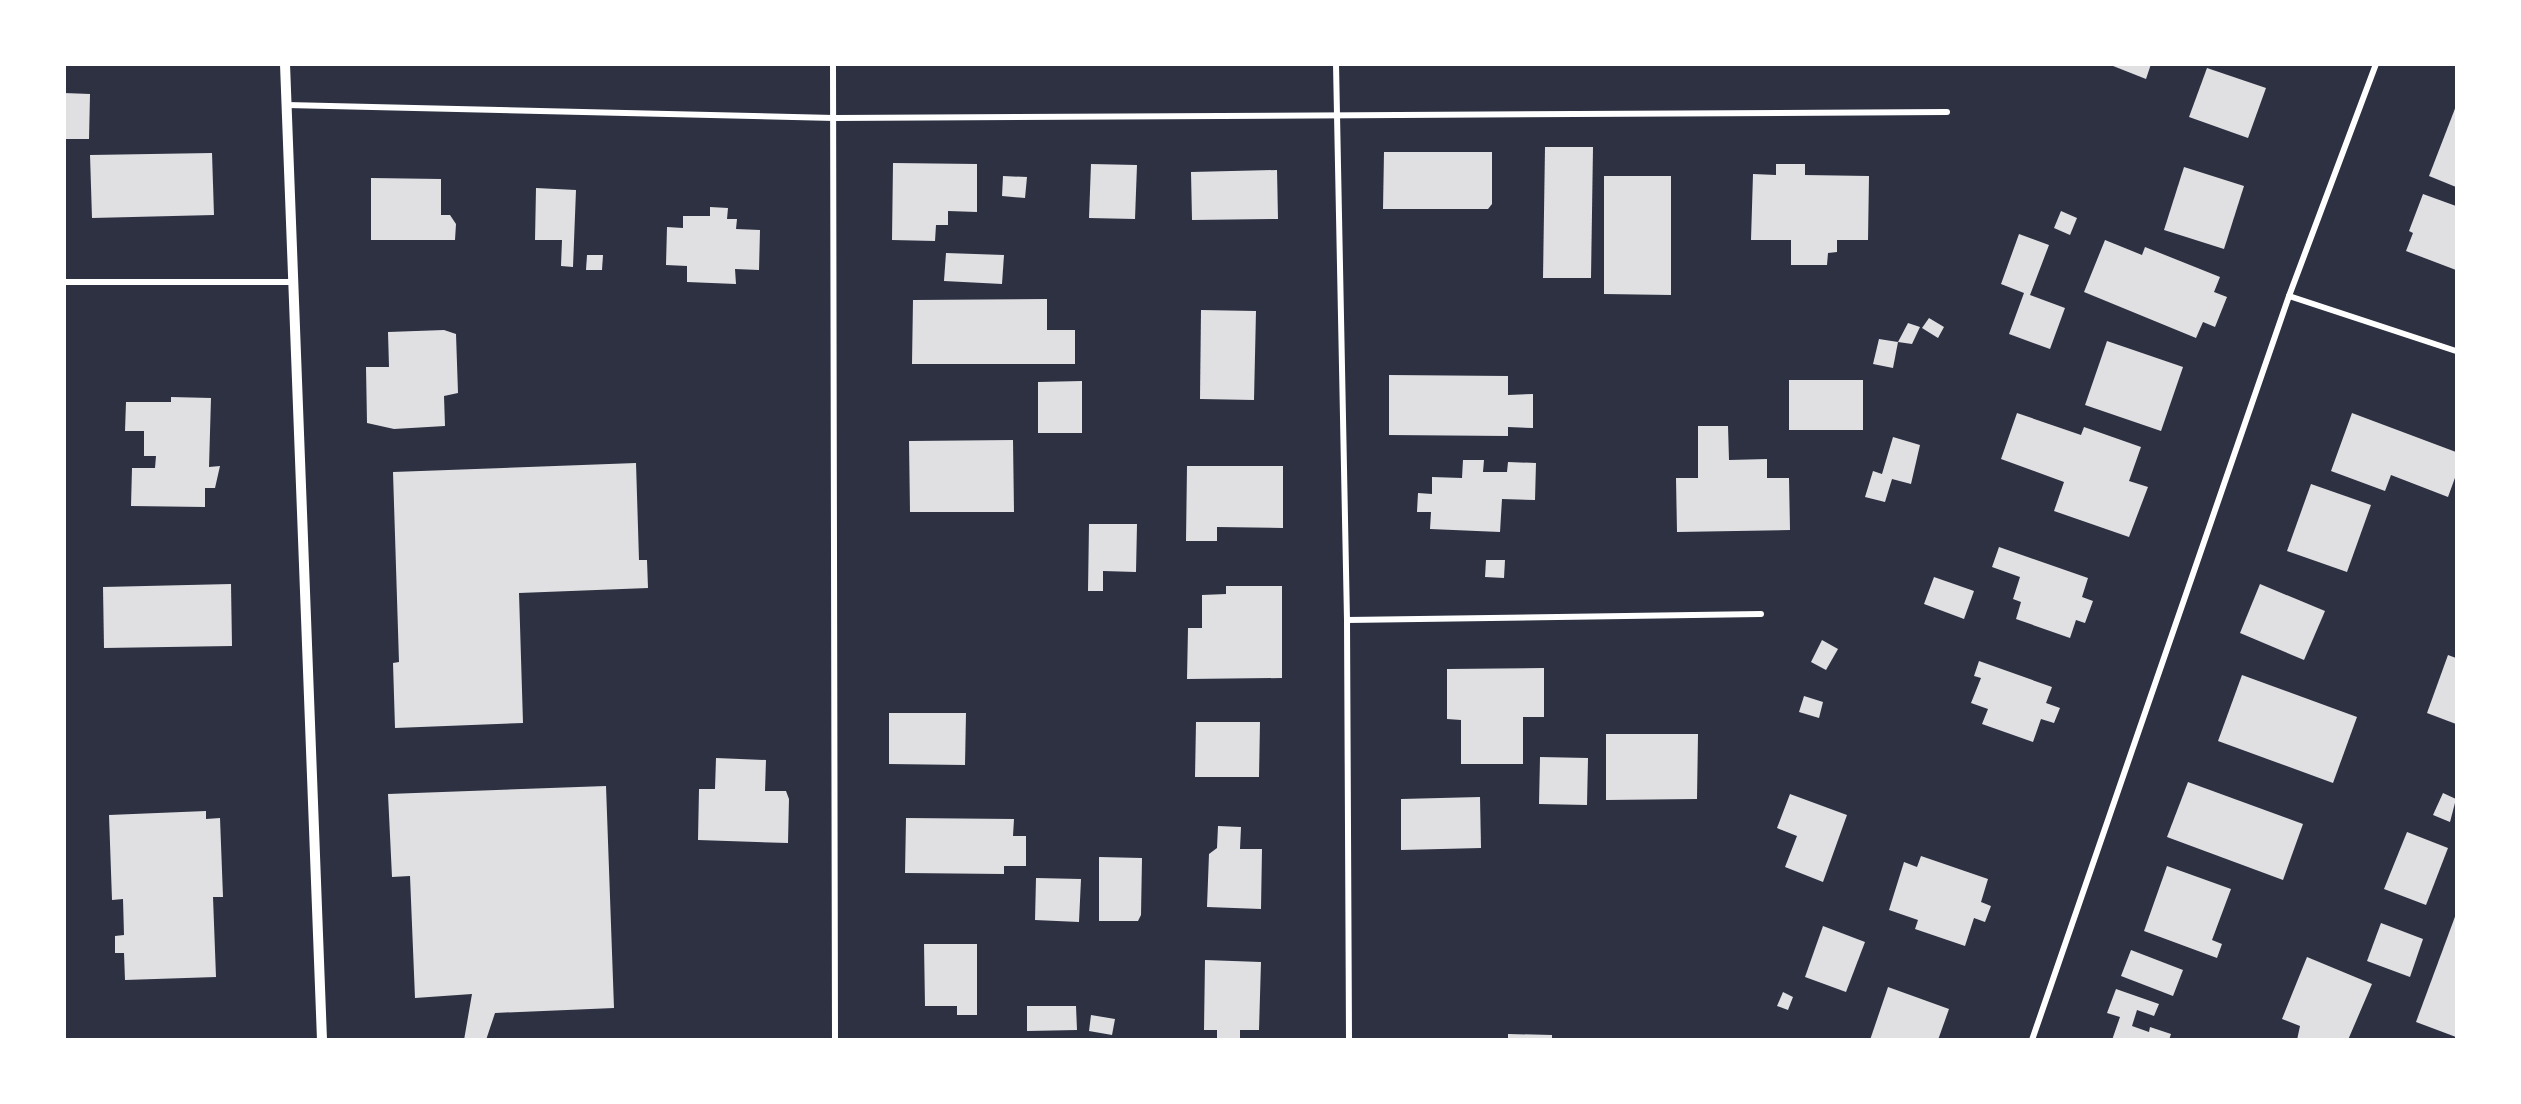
<svg xmlns="http://www.w3.org/2000/svg" width="2521" height="1104" viewBox="0 0 2521 1104" font-family="Montserrat,sans-serif">
	<style>
		.building { fill: #e0e0e3 }
		.lines { fill: none; stroke-linecap: round; stroke-linejoin: round }
		.minor { stroke: #fff; stroke-width: 6 }
		.tertiary { stroke: #fff; stroke-width: 10 }
	</style>
	<rect width="100%" height="100%" fill="#2d3142"/>
	<g class="building">
		<path d="M 2108,64 L 2151,64 L 2146,79 Z"/>
		<path d="M 2207,68 L 2266,88 L 2248,138 L 2189,117 Z"/>
		<path d="M 64,93 L 90,94 L 89,139 L 64,139 Z"/>
		<path d="M 2456,106 L 2456,187 L 2429,176 Z"/>
		<path d="M 1545,147 L 1593,147 L 1591,278 L 1543,278 Z"/>
		<path d="M 1384,152 L 1492,152 L 1492,204 L 1488,209 L 1383,209 Z"/>
		<path d="M 212,153 L 214,215 L 92,218 L 90,155 Z"/>
		<path d="M 893,163 L 977,164 L 977,212 L 948,211 L 948,225 L 936,225 L 935,241 L 892,240 Z"/>
		<path d="M 1091,164 L 1137,165 L 1135,219 L 1089,218 Z"/>
		<path d="M 1776,164 L 1805,164 L 1805,175 L 1869,176 L 1868,240 L 1837,240 L 1837,252 L 1828,253 L 1827,265 L 1791,265 L 1791,240 L 1751,240 L 1753,174 L 1776,175 Z"/>
		<path d="M 2184,167 L 2244,186 L 2224,249 L 2164,230 Z"/>
		<path d="M 1277,170 L 1278,219 L 1192,220 L 1191,172 Z"/>
		<path d="M 1003,176 L 1027,177 L 1025,198 L 1002,196 Z"/>
		<path d="M 1604,176 L 1671,176 L 1671,295 L 1604,294 Z"/>
		<path d="M 371,178 L 441,179 L 441,215 L 450,215 L 456,224 L 455,240 L 371,240 Z"/>
		<path d="M 536,188 L 576,190 L 573,267 L 561,266 L 562,240 L 535,240 Z"/>
		<path d="M 2423,194 L 2456,206 L 2456,270 L 2406,251 L 2413,233 L 2409,231 Z"/>
		<path d="M 710,207 L 728,208 L 727,219 L 737,219 L 736,229 L 760,230 L 759,270 L 735,269 L 736,284 L 687,282 L 687,266 L 666,265 L 667,227 L 683,228 L 683,216 L 710,216 Z"/>
		<path d="M 2061,211 L 2077,218 L 2070,235 L 2054,228 Z"/>
		<path d="M 2019,234 L 2049,245 L 2030,295 L 2065,308 L 2050,349 L 2009,334 L 2024,293 L 2001,284 Z"/>
		<path d="M 2105,240 L 2142,255 L 2145,247 L 2220,277 L 2214,292 L 2227,297 L 2215,327 L 2203,322 L 2196,338 L 2084,292 Z"/>
		<path d="M 946,253 L 1004,255 L 1002,284 L 944,281 Z"/>
		<path d="M 587,255 L 603,255 L 602,270 L 586,270 Z"/>
		<path d="M 1047,299 L 1047,330 L 1075,330 L 1075,364 L 912,364 L 913,300 Z"/>
		<path d="M 1201,310 L 1256,311 L 1254,400 L 1200,399 Z"/>
		<path d="M 1929,318 L 1944,327 L 1938,338 L 1922,328 Z"/>
		<path d="M 1908,323 L 1920,327 L 1912,344 L 1898,342 Z"/>
		<path d="M 444,330 L 456,334 L 458,393 L 444,396 L 445,426 L 394,429 L 367,423 L 366,367 L 389,367 L 388,332 Z"/>
		<path d="M 1879,339 L 1898,342 L 1893,368 L 1873,364 Z"/>
		<path d="M 2107,341 L 2183,367 L 2161,431 L 2085,405 Z"/>
		<path d="M 1389,375 L 1508,376 L 1508,395 L 1533,394 L 1533,428 L 1508,427 L 1508,436 L 1389,435 Z"/>
		<rect x="1789" y="380" width="74" height="50"/>
		<path d="M 1082,381 L 1082,433 L 1038,433 L 1038,382 Z"/>
		<path d="M 171,397 L 211,398 L 209,467 L 220,466 L 215,488 L 205,488 L 205,507 L 131,506 L 132,468 L 155,468 L 156,456 L 144,456 L 144,431 L 125,431 L 126,402 L 171,402 Z"/>
		<path d="M 2017,413 L 2081,435 L 2084,427 L 2141,447 L 2129,481 L 2148,487 L 2129,537 L 2054,511 L 2064,482 L 2001,459 Z"/>
		<path d="M 2352,413 L 2456,452 L 2456,475 L 2448,497 L 2391,475 L 2385,491 L 2331,471 Z"/>
		<path d="M 1698,426 L 1728,426 L 1729,460 L 1767,459 L 1767,478 L 1789,478 L 1790,530 L 1677,532 L 1676,478 L 1698,478 Z"/>
		<path d="M 1893,437 L 1920,445 L 1911,484 L 1892,479 L 1885,502 L 1865,497 L 1873,471 L 1882,474 Z"/>
		<path d="M 1013,440 L 1014,512 L 910,512 L 909,441 Z"/>
		<path d="M 1463,460 L 1484,460 L 1483,472 L 1507,472 L 1508,462 L 1536,463 L 1535,500 L 1502,499 L 1500,532 L 1430,529 L 1431,512 L 1417,512 L 1418,493 L 1432,494 L 1432,477 L 1462,478 Z"/>
		<path d="M 636,463 L 639,560 L 647,560 L 648,588 L 519,593 L 523,723 L 395,728 L 393,663 L 399,662 L 393,472 Z"/>
		<path d="M 1187,466 L 1283,466 L 1283,528 L 1217,527 L 1217,541 L 1186,541 Z"/>
		<path d="M 2311,484 L 2371,505 L 2347,572 L 2287,551 Z"/>
		<path d="M 1089,524 L 1137,524 L 1136,572 L 1103,571 L 1103,591 L 1088,591 Z"/>
		<path d="M 1999,547 L 2088,578 L 2082,597 L 2093,601 L 2085,623 L 2076,620 L 2070,638 L 2016,619 L 2021,602 L 2013,599 L 2020,577 L 1992,567 Z"/>
		<path d="M 1486,560 L 1505,560 L 1504,578 L 1485,577 Z"/>
		<path d="M 1934,577 L 1974,591 L 1964,619 L 1924,604 Z"/>
		<path d="M 231,584 L 232,646 L 104,648 L 103,587 Z"/>
		<path d="M 2260,584 L 2325,611 L 2304,660 L 2240,633 Z"/>
		<path d="M 1226,586 L 1282,586 L 1282,678 L 1187,679 L 1188,628 L 1202,628 L 1202,595 L 1226,594 Z"/>
		<path d="M 1822,640 L 1838,649 L 1826,670 L 1811,662 Z"/>
		<path d="M 2448,655 L 2456,658 L 2456,724 L 2427,713 Z"/>
		<path d="M 1979,661 L 2052,687 L 2046,703 L 2060,708 L 2054,723 L 2041,719 L 2033,742 L 1982,724 L 1988,709 L 1971,703 L 1981,678 L 1974,676 Z"/>
		<path d="M 1544,668 L 1544,717 L 1523,717 L 1523,764 L 1461,764 L 1461,720 L 1447,719 L 1447,669 Z"/>
		<path d="M 2242,675 L 2357,717 L 2333,783 L 2218,741 Z"/>
		<path d="M 1804,696 L 1823,702 L 1819,718 L 1799,712 Z"/>
		<path d="M 889,713 L 966,713 L 965,765 L 889,764 Z"/>
		<path d="M 1196,722 L 1260,722 L 1259,777 L 1195,777 Z"/>
		<path d="M 1606,734 L 1698,734 L 1697,799 L 1606,800 Z"/>
		<path d="M 1540,757 L 1588,758 L 1587,805 L 1539,804 Z"/>
		<path d="M 716,758 L 766,760 L 765,791 L 786,791 L 789,799 L 788,843 L 698,840 L 699,789 L 715,789 Z"/>
		<path d="M 2188,782 L 2303,824 L 2283,880 L 2167,837 Z"/>
		<path d="M 606,786 L 614,1008 L 495,1013 L 486,1040 L 464,1040 L 472,994 L 415,998 L 410,876 L 392,877 L 388,794 Z"/>
		<path d="M 2443,793 L 2456,799 L 2450,822 L 2433,815 Z"/>
		<path d="M 1790,794 L 1847,815 L 1823,882 L 1785,867 L 1797,836 L 1777,828 Z"/>
		<path d="M 1480,797 L 1481,848 L 1401,850 L 1401,799 Z"/>
		<path d="M 206,811 L 206,819 L 220,818 L 223,897 L 213,897 L 216,977 L 125,980 L 124,953 L 115,953 L 115,936 L 124,935 L 123,899 L 112,900 L 109,815 Z"/>
		<path d="M 906,818 L 1014,819 L 1013,836 L 1026,836 L 1026,866 L 1004,866 L 1004,874 L 905,873 Z"/>
		<path d="M 1218,826 L 1241,827 L 1240,849 L 1262,849 L 1261,909 L 1207,907 L 1209,854 L 1217,848 Z"/>
		<path d="M 2407,832 L 2448,848 L 2426,905 L 2384,889 Z"/>
		<path d="M 1921,856 L 1988,879 L 1981,902 L 1991,906 L 1985,922 L 1974,918 L 1965,946 L 1915,929 L 1918,920 L 1889,910 L 1904,862 L 1917,867 Z"/>
		<path d="M 1099,857 L 1142,858 L 1141,915 L 1138,921 L 1099,921 Z"/>
		<path d="M 2167,866 L 2231,889 L 2212,940 L 2222,944 L 2217,958 L 2144,931 Z"/>
		<path d="M 1036,878 L 1081,879 L 1079,922 L 1035,920 Z"/>
		<path d="M 2456,914 L 2456,1037 L 2416,1022 Z"/>
		<path d="M 2381,923 L 2423,939 L 2410,977 L 2367,961 Z"/>
		<path d="M 1823,926 L 1865,942 L 1846,992 L 1805,977 Z"/>
		<path d="M 924,944 L 977,944 L 977,1015 L 957,1015 L 957,1006 L 925,1006 Z"/>
		<path d="M 2131,950 L 2183,970 L 2173,996 L 2121,976 Z"/>
		<path d="M 2307,957 L 2372,984 L 2348,1040 L 2297,1040 L 2300,1026 L 2282,1019 Z"/>
		<path d="M 1205,960 L 1261,962 L 1259,1030 L 1240,1030 L 1240,1040 L 1217,1040 L 1217,1030 L 1204,1030 Z"/>
		<path d="M 1888,987 L 1949,1009 L 1938,1040 L 1870,1040 Z"/>
		<path d="M 2116,989 L 2159,1004 L 2154,1016 L 2137,1010 L 2132,1026 L 2149,1032 L 2150,1027 L 2171,1034 L 2169,1040 L 2112,1040 L 2120,1017 L 2107,1013 Z"/>
		<path d="M 1783,992 L 1793,997 L 1788,1010 L 1777,1006 Z"/>
		<path d="M 1027,1006 L 1076,1006 L 1077,1030 L 1027,1031 Z"/>
		<path d="M 1091,1015 L 1115,1019 L 1112,1035 L 1089,1031 Z"/>
		<path d="M 1508,1034 L 1552,1035 L 1552,1040 L 1508,1040 Z"/>
	</g>
	<g class="lines">
		<g class="minor">
			<path d="M 833,64 L 835,1040"/>
			<path d="M 1336,64 L 1347,620 L 1349,1040"/>
			<path d="M 287,105 L 834,118 L 1947,112"/>
			<path d="M 64,282 L 294,282"/>
			<path d="M 2289,296 L 2456,351"/>
			<path d="M 1347,620 L 1761,614"/>
			<path d="M 2032,1040 L 2289,296 L 2376,64"/>
		</g>
		<path class="tertiary" d="M 285,64 L 322,1040"/>
	</g>
	<rect width="2521" height="1104" fill="none" stroke="#ffffff" stroke-width="132"/>
</svg>
